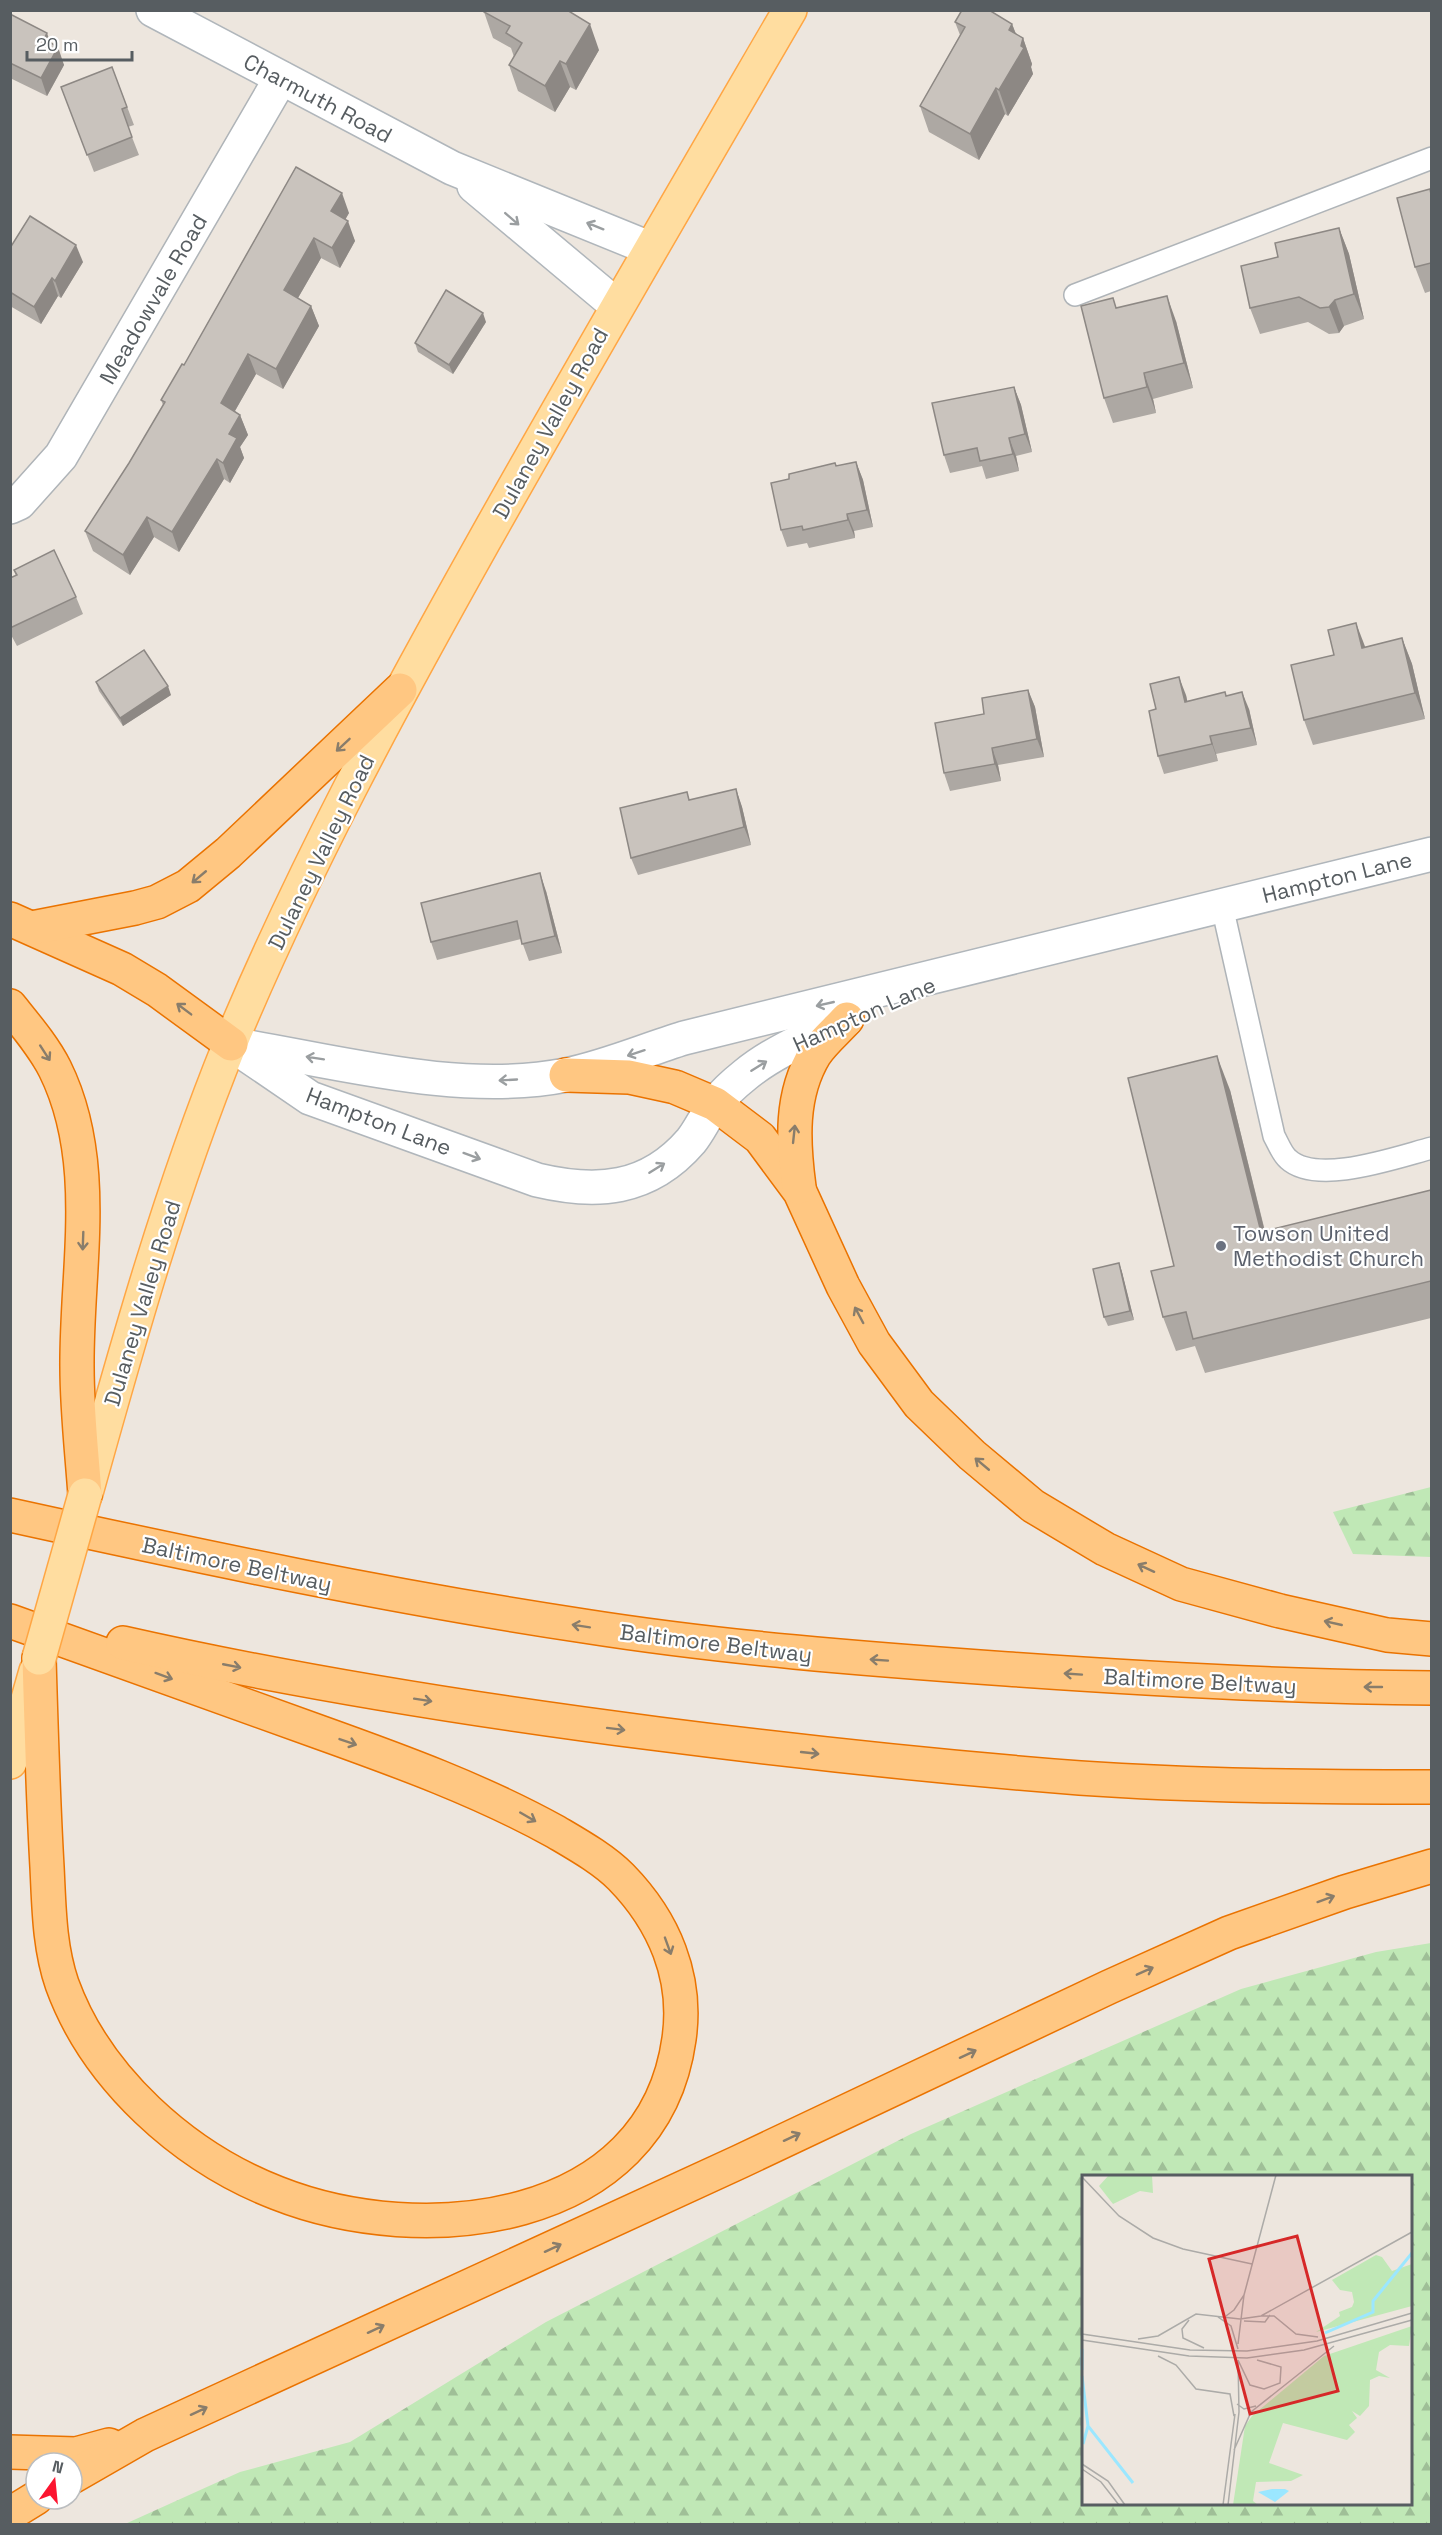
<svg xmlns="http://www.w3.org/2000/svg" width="1442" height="2535" viewBox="0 0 1442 2535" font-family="'Space Grotesk',sans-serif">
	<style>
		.forest { fill: url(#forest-firs); fill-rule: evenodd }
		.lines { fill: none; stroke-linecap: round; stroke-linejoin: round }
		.lane-casing { stroke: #afb4b8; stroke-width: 24 }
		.street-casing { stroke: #afb4b8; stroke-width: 36 }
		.secondary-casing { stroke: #b0b6bb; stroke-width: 36 }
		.primary-casing { stroke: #ffa644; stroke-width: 36 }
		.highway-casing { stroke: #ea7300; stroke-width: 36 }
		.lane { stroke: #fff; stroke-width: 21 }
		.street { stroke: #fff; stroke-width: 33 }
		.secondary { stroke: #fff; stroke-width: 33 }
		.primary { stroke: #ffdda0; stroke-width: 33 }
		.highway { stroke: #ffc782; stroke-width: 33 }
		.primary-bridge-casing { stroke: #ffa644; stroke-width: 36; stroke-linecap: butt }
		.primary-bridge { stroke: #ffdda0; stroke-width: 33 }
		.wall { fill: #ada8a3 }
		.shaded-wall { fill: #8d8884 }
		.building { fill: #c9c3bd; stroke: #8d8884; stroke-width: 1.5 }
		.oneway { stroke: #9a9ea0 }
		.oneway2 { stroke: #897d6b }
		.worship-dot { fill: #6b7280; stroke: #fff; stroke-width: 2 }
		.labels { text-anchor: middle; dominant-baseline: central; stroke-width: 4.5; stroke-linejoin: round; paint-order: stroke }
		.street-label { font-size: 22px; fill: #575d61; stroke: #fff }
		.worship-label { font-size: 22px; fill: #5b616d; stroke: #fff; text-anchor: start }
		.inset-river { fill: none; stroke: #9be7ff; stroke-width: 3 }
		.inset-road { fill: none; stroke: #acaba8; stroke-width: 1.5 }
		.view { fill: #d62828; fill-opacity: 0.15; stroke: #d62828; stroke-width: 3 }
		.inset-edge { fill: none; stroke: #575d61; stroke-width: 3 }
	</style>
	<defs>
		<pattern id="forest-firs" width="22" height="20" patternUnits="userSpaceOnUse" patternTransform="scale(1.5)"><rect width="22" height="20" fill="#c0e8b6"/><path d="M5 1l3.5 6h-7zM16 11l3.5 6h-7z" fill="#9fbf97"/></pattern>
	</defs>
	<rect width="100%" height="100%" fill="#ede6de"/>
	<g class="forest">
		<path d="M 1431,1487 L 1431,1557 L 1353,1554 L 1333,1512 Z"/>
		<path d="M 1431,1943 L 1431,2524 L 125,2524 L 240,2472 L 350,2442 L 546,2322 L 911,2134 L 1241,1989 L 1376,1952 ZM 1084,2176 L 1410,2176 L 1410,2504 L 1084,2504 Z"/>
	</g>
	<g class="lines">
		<g class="lane-casing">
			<g id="lane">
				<path d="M 1075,295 L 1432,158"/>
				<path d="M 1222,906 L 1274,1136 C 1278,1143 1282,1154 1288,1159 C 1317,1186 1397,1157 1432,1148"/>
			</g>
		</g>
		<g class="street-casing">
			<path id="street" d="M 10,507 L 19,503 L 61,456 L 281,78"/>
		</g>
		<g class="secondary-casing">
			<g id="secondary">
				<path d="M 153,10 L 452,168 L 649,248"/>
				<path d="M 474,186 L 616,305"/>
				<path d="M 231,1044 C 336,1061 460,1096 566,1075 C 606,1067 645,1050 684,1038 L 1432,854"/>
				<path d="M 238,1049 L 310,1098 L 537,1180 C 596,1194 648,1191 691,1141 C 700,1130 706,1115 716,1103 C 724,1093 735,1083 745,1075 C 774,1051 812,1036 846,1020"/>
			</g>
		</g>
		<g class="primary-casing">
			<g id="primary">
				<path d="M 86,1493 C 128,1342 171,1189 230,1044 C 302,871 392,705 484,541 C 584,363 687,187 790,10"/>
				<path d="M 10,1762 L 36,1671"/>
			</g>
		</g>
		<g class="highway-casing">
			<g id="highway">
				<path d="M 10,919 L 122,969 L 157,990 L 231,1044"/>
				<path d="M 32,928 L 135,908 L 157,902 L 188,886 L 228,853 L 400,690"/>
				<path d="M 10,1006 C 26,1026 44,1047 55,1069 C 101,1162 76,1269 77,1367 C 77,1410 82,1452 85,1495"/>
				<path d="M 566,1075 L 629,1077 L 675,1087 L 715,1104 L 760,1138 L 800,1192 L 843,1286 L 874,1343 L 919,1404 L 972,1455 L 1033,1506 L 1105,1549 L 1181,1584 L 1280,1611 L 1387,1635 L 1432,1639"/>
				<path d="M 799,1187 C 793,1142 790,1095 815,1054 C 823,1042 837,1030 847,1019"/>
				<path d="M 10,1515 C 201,1557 391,1597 584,1626 C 724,1648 865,1659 1007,1669 C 1148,1679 1290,1687 1432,1688"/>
				<path d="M 10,1621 C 113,1658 216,1695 319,1732 C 400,1761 480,1790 556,1832 C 578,1845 603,1859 621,1877 C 664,1921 688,1977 679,2039 C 653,2227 421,2250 277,2193 C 184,2157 96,2078 62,1984 C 49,1946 49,1906 47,1867 C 43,1797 41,1728 39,1658"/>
				<path d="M 123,1643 C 300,1683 479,1711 659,1734 C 799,1752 939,1767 1080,1778 C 1197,1786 1315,1787 1432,1787"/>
				<path d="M 10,2452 L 76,2454 L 109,2445"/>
				<path d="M 72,2477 L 145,2435 L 739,2162 L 1109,1987 L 1229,1933 L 1345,1892 L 1432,1866"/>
				<path d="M 10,2514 L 36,2498"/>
			</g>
		</g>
		<use href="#lane" class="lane"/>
		<use href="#street" class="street"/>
		<use href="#secondary" class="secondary"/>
		<use href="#primary" class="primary"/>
		<use href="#highway" class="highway"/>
		<g class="primary-bridge-casing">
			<path id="primary-bridge" d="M 39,1658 L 85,1495"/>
		</g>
		<use href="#primary-bridge" class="primary-bridge"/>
	</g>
	<g class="wall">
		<path d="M 484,12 L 599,50 L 576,90 L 570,87 L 555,112 L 518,91 L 509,65 L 514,57 L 511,48 L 493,38 Z"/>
		<path d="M 10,14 L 51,43 L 64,65 L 47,96 L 10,78 Z"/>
		<path d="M 955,22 L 1012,24 L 1016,34 L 1023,38 L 1032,64 L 1031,67 L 1033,74 L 1008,116 L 1005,114 L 979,160 L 929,132 L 920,106 L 960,35 Z"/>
		<path d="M 112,67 L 134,125 L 128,127 L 139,155 L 94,172 L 61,87 Z"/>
		<path d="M 296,167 L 349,213 L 345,219 L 355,241 L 340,268 L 321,258 L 298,298 L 311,306 L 319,326 L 283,389 L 256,374 L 235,411 L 240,415 L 248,435 L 240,447 L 244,458 L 230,483 L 224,479 L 179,552 L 154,537 L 130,575 L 93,551 L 85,531 L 129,463 L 163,405 L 161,400 L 184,365 Z"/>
		<path d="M 1431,192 L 1431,291 L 1425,293 L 1415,267 Z"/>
		<path d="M 1339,228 L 1349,254 L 1364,319 L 1344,326 L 1339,333 L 1329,334 L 1308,322 L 1260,334 L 1250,308 L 1278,257 Z"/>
		<path d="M 10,248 L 83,262 L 61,298 L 58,296 L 41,324 L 10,306 Z"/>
		<path d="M 1117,308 L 1176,321 L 1193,388 L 1153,399 L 1156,413 L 1113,423 L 1104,398 Z"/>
		<path d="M 486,322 L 453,374 L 418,352 L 415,343 Z"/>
		<path d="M 1014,387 L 1021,405 L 1032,452 L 1016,456 L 1019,471 L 986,479 L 982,466 L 950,473 L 944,455 Z"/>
		<path d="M 856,462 L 863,480 L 873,527 L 854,531 L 855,538 L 809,548 L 807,543 L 787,547 L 781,530 L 789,479 L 835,463 L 837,466 Z"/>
		<path d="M 14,570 L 76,597 L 83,614 L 17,646 L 10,633 L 10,578 L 16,576 Z"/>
		<path d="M 1402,638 L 1412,664 L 1425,719 L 1313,745 L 1304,720 L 1365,647 Z"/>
		<path d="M 96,682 L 171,695 L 123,726 L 99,691 Z"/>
		<path d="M 1028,690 L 1035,707 L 1044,757 L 998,765 L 1001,781 L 950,791 L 944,773 L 984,714 Z"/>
		<path d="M 1186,695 L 1187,701 L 1226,696 L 1249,709 L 1257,745 L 1216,754 L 1218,761 L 1164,774 L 1158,756 L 1156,709 Z"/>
		<path d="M 736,789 L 742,807 L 751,845 L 638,875 L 631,858 L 690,800 Z"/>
		<path d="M 546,891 L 562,953 L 529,961 L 521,939 L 437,960 L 431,942 Z"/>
		<path d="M 1230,1090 L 1265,1231 L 1431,1190 L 1431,1318 L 1205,1373 L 1195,1346 L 1176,1351 L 1163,1317 L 1174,1266 Z"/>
		<path d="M 1119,1263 L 1122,1272 L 1134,1320 L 1108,1326 L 1104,1317 Z"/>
	</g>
	<g class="shaded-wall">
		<path d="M 590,24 L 599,50 L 576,90 L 566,64 Z"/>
		<path d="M 1012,24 L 1022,50 L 1009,30 Z"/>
		<path d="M 47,33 L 53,51 L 44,39 Z"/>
		<path d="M 1023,38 L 1032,64 L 1031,67 L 1033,74 L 1008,116 L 999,90 L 1021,46 Z"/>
		<path d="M 58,47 L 64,65 L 47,96 L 41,78 Z"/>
		<path d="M 560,61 L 570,87 L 555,112 L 545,86 Z"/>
		<path d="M 996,88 L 1005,114 L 979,160 L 970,134 Z"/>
		<path d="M 342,193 L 349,213 L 339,231 L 331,211 Z"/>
		<path d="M 348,221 L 355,241 L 340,268 L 332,248 Z"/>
		<path d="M 1339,228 L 1349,254 L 1364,319 L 1354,294 Z"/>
		<path d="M 314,238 L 321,258 L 291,310 L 284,290 Z"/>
		<path d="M 76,245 L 83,262 L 61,298 L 55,281 Z"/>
		<path d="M 52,278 L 58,296 L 41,324 L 34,307 Z"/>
		<path d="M 1167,296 L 1176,321 L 1193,388 L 1184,363 Z"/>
		<path d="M 1335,300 L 1344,326 L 1339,333 L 1329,307 Z"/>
		<path d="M 311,306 L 319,326 L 283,389 L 276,369 Z"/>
		<path d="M 483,313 L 486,322 L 453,374 L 449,365 Z"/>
		<path d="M 248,354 L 256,374 L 228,423 L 221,403 Z"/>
		<path d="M 1144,373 L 1153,399 L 1156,413 L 1147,387 Z"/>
		<path d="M 1014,387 L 1021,405 L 1032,452 L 1025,434 Z"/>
		<path d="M 240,415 L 248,435 L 240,447 L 244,458 L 230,483 L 223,463 L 229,434 Z"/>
		<path d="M 1009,438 L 1016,456 L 1019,471 L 1013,454 Z"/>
		<path d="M 217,459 L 224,479 L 179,552 L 172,532 Z"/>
		<path d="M 856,462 L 863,480 L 873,527 L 867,510 Z"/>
		<path d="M 847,514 L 854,531 L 855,538 L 848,520 Z"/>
		<path d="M 147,517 L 154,537 L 130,575 L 123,555 Z"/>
		<path d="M 1356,623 L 1366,649 L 1362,648 Z"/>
		<path d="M 1402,638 L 1412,664 L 1425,719 L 1415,693 Z"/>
		<path d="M 1179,677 L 1186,695 L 1191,719 L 1185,702 Z"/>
		<path d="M 168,686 L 171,695 L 123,726 L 120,718 Z"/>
		<path d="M 1028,690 L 1035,707 L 1044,757 L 1037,739 Z"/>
		<path d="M 1242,692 L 1249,709 L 1257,745 L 1251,728 Z"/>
		<path d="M 1210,736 L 1216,754 L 1218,761 L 1212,744 Z"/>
		<path d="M 992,748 L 998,765 L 1001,781 L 995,764 Z"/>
		<path d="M 736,789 L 742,807 L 751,845 L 744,827 Z"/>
		<path d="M 540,873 L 546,891 L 562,953 L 555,936 Z"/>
		<path d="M 1217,1056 L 1230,1090 L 1273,1265 L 1261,1232 Z"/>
		<path d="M 1119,1263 L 1122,1272 L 1134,1320 L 1130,1311 Z"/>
	</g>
	<g class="building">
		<path d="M 485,10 L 567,10 L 590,24 L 566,64 L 560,61 L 545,86 L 509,65 L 522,43 L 506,33 L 510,26 L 484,12 Z"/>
		<path d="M 962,10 L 989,10 L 1012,24 L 1009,30 L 1023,38 L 1021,46 L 1024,48 L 999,90 L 996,88 L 970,134 L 920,106 L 965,27 L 955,22 Z"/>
		<path d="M 10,14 L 47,33 L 44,39 L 58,47 L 41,78 L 10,63 Z"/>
		<path d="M 112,67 L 127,107 L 122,109 L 132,137 L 87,155 L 61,87 Z"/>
		<path d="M 296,167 L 342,193 L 331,211 L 348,221 L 332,248 L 314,238 L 284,290 L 311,306 L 276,369 L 248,354 L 221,403 L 240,415 L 229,434 L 237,438 L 223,463 L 217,459 L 172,532 L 147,517 L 123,555 L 85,531 L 129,463 L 165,402 L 161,400 L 182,364 L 184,365 Z"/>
		<path d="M 1430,189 L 1431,194 L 1431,263 L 1415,267 L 1397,198 Z"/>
		<path d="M 30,216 L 76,245 L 55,281 L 52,278 L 34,307 L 10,292 L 10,248 Z"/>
		<path d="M 1339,228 L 1354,294 L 1335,300 L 1329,307 L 1320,308 L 1299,297 L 1250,308 L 1241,266 L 1278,257 L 1275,243 Z"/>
		<path d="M 446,290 L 483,313 L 449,365 L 415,343 Z"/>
		<path d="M 1167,296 L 1184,363 L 1144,373 L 1147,387 L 1104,398 L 1081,306 L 1113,298 L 1116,308 Z"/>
		<path d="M 1014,387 L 1025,434 L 1009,438 L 1013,454 L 980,461 L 977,448 L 944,455 L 932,403 Z"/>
		<path d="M 856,462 L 867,510 L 847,514 L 848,520 L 803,530 L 802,526 L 781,530 L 771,483 L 789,479 L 789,474 L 835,463 L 836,466 Z"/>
		<path d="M 54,550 L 76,597 L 10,628 L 10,578 L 17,575 L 14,570 Z"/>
		<path d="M 1356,623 L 1362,648 L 1402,638 L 1415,693 L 1304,720 L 1291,665 L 1334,655 L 1328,630 Z"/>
		<path d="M 144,650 L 168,686 L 120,718 L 96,682 Z"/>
		<path d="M 1179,677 L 1185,702 L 1225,692 L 1226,696 L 1242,692 L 1251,728 L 1210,736 L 1212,744 L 1158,756 L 1149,711 L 1156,709 L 1150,684 Z"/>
		<path d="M 1028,690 L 1037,739 L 992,748 L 995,764 L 944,773 L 935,723 L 984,714 L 982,698 Z"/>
		<path d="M 736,789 L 744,827 L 631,858 L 620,808 L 687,792 L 689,800 Z"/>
		<path d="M 540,873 L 555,936 L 522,944 L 517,921 L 431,942 L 421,903 Z"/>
		<path d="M 1217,1056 L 1261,1232 L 1431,1190 L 1431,1281 L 1193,1339 L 1186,1312 L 1163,1317 L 1151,1271 L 1174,1266 L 1128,1078 Z"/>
		<path d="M 1119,1263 L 1130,1311 L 1104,1317 L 1093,1269 Z"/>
	</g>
	<defs><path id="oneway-shaft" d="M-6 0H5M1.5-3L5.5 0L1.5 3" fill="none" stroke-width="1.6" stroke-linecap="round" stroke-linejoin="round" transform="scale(1.5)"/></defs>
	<g class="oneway">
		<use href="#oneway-shaft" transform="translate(512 219) rotate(41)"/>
		<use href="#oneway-shaft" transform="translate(595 226) rotate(-158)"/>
		<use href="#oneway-shaft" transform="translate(825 1004) rotate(167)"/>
		<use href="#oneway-shaft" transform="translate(636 1053) rotate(162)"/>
		<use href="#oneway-shaft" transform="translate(315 1058) rotate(-171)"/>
		<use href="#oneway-shaft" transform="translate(759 1066) rotate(-32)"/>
		<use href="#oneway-shaft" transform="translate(508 1080) rotate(177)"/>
		<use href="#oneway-shaft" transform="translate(472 1156) rotate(20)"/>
		<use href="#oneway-shaft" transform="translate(657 1168) rotate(-32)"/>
	</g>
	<g class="oneway2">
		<use href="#oneway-shaft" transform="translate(343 745) rotate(137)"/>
		<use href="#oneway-shaft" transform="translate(199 877) rotate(140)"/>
		<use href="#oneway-shaft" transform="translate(184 1009) rotate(-143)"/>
		<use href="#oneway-shaft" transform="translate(45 1053) rotate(57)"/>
		<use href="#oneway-shaft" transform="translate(794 1134) rotate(-84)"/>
		<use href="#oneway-shaft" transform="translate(83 1241) rotate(92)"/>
		<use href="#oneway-shaft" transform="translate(859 1315) rotate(-118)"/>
		<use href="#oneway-shaft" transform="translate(982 1464) rotate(-140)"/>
		<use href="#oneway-shaft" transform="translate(1146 1568) rotate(-155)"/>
		<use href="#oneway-shaft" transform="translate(1333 1623) rotate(-167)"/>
		<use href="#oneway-shaft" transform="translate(581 1626) rotate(-171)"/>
		<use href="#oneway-shaft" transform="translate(879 1660) rotate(-176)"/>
		<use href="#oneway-shaft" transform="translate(232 1666) rotate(11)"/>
		<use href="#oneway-shaft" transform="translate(1073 1674) rotate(-176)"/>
		<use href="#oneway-shaft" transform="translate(164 1676) rotate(20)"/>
		<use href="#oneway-shaft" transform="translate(1373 1687) rotate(-180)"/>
		<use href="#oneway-shaft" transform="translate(423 1700) rotate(9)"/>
		<use href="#oneway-shaft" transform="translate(616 1729) rotate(7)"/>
		<use href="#oneway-shaft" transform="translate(348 1742) rotate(19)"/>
		<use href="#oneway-shaft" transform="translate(810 1753) rotate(6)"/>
		<use href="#oneway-shaft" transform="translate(528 1817) rotate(30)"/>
		<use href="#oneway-shaft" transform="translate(1326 1899) rotate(-20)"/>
		<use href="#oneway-shaft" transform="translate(668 1946) rotate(70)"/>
		<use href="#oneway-shaft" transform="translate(1145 1971) rotate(-24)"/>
		<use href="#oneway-shaft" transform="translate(968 2054) rotate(-25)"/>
		<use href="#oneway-shaft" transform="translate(792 2137) rotate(-25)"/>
		<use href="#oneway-shaft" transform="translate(553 2248) rotate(-25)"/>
		<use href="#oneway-shaft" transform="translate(376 2329) rotate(-25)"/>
		<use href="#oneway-shaft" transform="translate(199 2411) rotate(-25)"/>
	</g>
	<circle class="worship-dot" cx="1221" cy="1246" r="6"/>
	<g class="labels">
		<g class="street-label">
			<text transform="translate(318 98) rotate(28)">Charmuth Road</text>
			<text transform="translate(153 299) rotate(-60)">Meadowvale Road</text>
			<text transform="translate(550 423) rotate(-61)">Dulaney Valley Road</text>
			<text transform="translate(321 852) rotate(-64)">Dulaney Valley Road</text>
			<text transform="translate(1337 877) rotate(-14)">Hampton Lane</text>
			<text transform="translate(864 1014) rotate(-24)">Hampton Lane</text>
			<text transform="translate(379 1121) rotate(21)">Hampton Lane</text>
			<text transform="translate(142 1303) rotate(-73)">Dulaney Valley Road</text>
			<text transform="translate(237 1564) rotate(12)">Baltimore Beltway</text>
			<text transform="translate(716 1643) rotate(7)">Baltimore Beltway</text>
			<text transform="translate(1200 1681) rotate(3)">Baltimore Beltway</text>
		</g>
		<g class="worship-label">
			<text x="1233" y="1233">Towson United<tspan x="1233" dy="25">Methodist Church</tspan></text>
		</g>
	</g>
	<g transform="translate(1082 2175)">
		<rect width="330" height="330" fill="#ede6de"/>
		<path d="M 294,80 L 300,82 L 310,96 L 330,89 L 330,131 L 234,157 L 258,141 L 257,137 L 270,132 L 272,127 L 270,117 L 258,115 L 250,105 ZM 330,151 L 327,171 L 308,170 L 297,177 L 294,195 L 308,203 L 297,201 L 288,205 L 287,231 L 278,241 L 270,236 L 275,243 L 267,250 L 273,257 L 265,265 L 201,248 L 187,288 L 221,300 L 209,306 L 174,307 L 171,326 L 176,330 L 151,330 L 163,251 L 170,241 L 242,181 Z" fill="#c0e8b6"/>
		<path d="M 27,0 L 70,0 L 71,18 L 58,16 L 31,29 L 17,11 Z" fill="#c0e8b6"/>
		<path d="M 190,314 L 203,314 L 207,316 L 193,327 L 176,317 Z" fill="#9be7ff"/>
		<path class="inset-river" d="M 243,158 L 291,137 L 291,126 L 330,78M 0,174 L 0,195M 0,201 L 6,251 L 51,308M 1,269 L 6,251"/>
		<path class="inset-road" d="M 0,2 L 37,41 L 71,63 L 101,74 L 170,89M 144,141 L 152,135 L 162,120M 179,141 L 192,141 L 214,159 L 236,162M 136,142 L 149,151 L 156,174M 158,144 L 179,141 L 330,57M 107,145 L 100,154 L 101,163 L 122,173M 162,146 L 183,147 L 188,140M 0,159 L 108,175 L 165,176 L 235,166 L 330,138M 56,164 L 76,161 L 114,139 L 158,144M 0,165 L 107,181 L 165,183 L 222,175 L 330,145M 156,169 L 162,120 L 194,0M 76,181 L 94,190 L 114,214 L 148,219 L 152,241M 156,185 L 168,210 L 182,214 L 198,208 L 199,192 L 175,185M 155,229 L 162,234 L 174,231M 152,275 L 169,237 L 252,171M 0,289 L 26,306 L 43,330M 0,294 L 19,307 L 37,330M 141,330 L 153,239M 146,330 L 157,237 L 156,185"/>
		<path class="view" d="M 215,61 L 256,216 L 168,239 L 127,84 Z"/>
		<rect width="330" height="330" class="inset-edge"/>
	</g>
	<rect width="1442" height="2535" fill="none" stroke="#575d61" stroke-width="24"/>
	<g transform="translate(54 2481) rotate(15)"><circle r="28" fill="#ffffff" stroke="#bcbec0" stroke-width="1.5"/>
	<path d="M0-4.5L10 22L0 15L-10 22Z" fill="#fc1530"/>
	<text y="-9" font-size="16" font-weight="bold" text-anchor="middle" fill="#575d61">N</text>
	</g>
	<path d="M27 51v9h105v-9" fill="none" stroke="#575d61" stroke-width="3"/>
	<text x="36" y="51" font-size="18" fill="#575d61" stroke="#ffffff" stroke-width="4.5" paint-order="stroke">20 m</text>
</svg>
